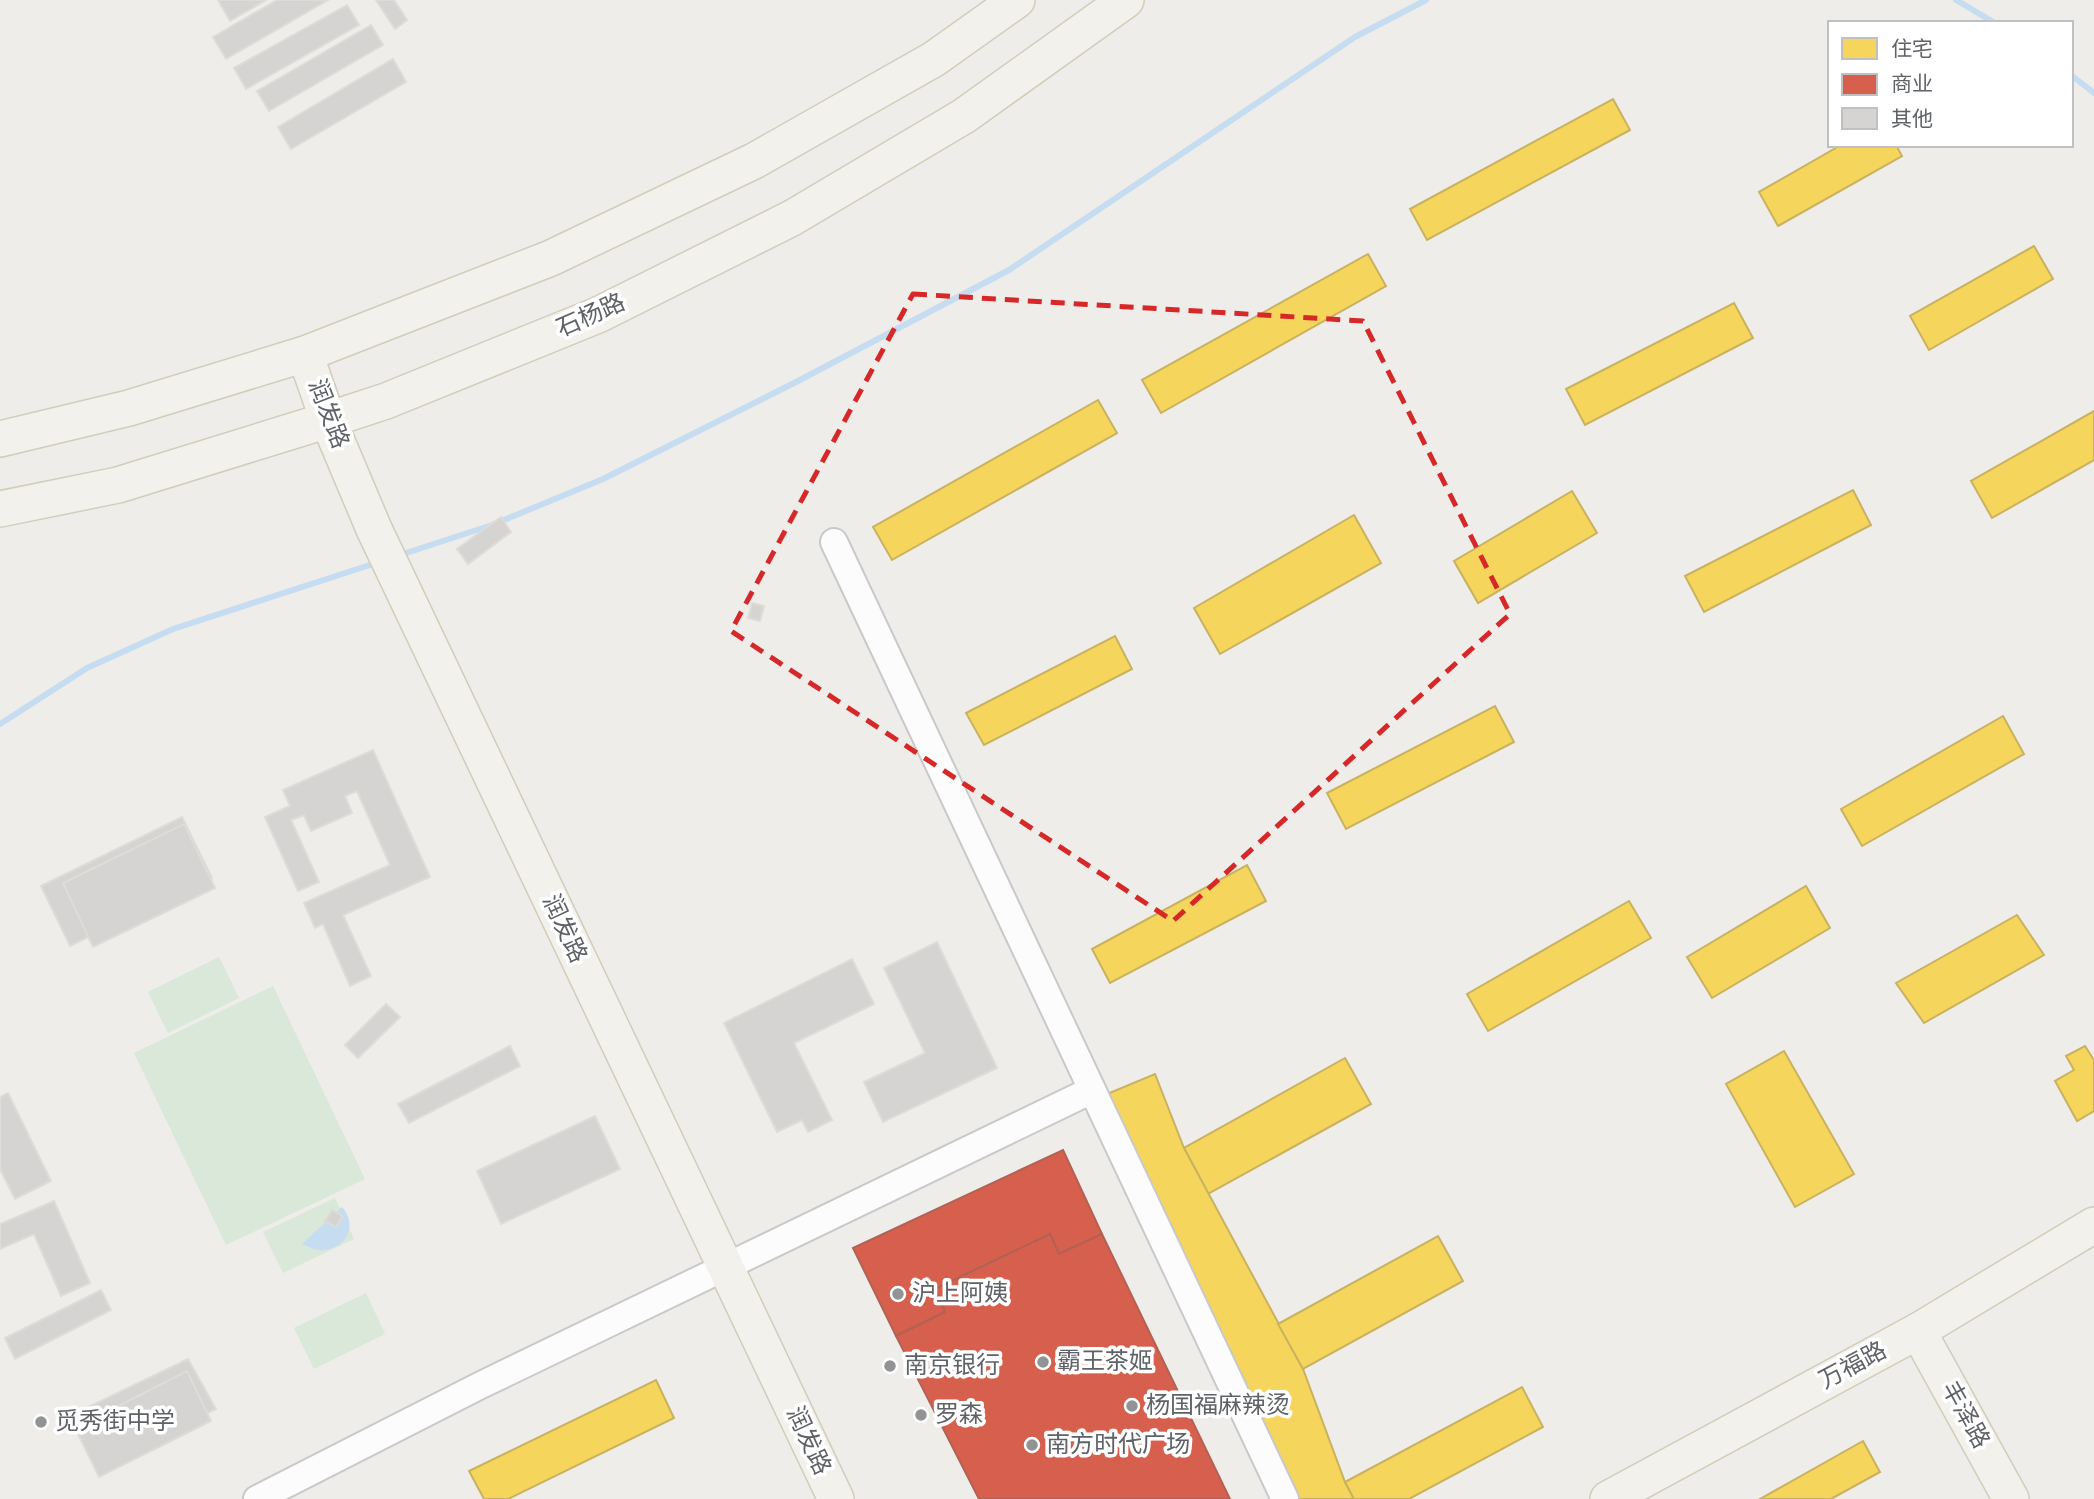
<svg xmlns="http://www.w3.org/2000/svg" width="2094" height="1499" viewBox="0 0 2094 1499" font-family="'Alegreya Sans','Noto Sans SC',sans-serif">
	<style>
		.green { fill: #d9e8d8 }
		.water { fill: #c5dcf1 }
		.homes { fill: #f6d55c; stroke: #c9b25f; stroke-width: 2 }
		.shops { fill: #d6604d; stroke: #b26154; stroke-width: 2 }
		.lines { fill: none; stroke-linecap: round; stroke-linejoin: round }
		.stream { stroke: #c5dcf1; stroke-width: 6 }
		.building { fill: #d5d4d2; stroke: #dddcd8; stroke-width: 2 }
		.minor-casing { stroke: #c9c9c9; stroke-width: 30 }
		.major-casing { stroke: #d2cdbb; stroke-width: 38 }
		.minor { stroke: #fcfcfc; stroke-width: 26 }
		.major { stroke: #f2f1eb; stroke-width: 35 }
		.marked { fill: none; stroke: #d62828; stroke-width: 5; stroke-dasharray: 14 9; stroke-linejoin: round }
		.poi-dot { fill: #919394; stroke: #fff; stroke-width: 2.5 }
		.labels { text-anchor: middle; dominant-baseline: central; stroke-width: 7; stroke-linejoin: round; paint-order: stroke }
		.street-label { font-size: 24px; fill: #5f6266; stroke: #fff }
		.poi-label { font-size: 24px; fill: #5f6266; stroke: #fff; text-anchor: start }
	</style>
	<rect width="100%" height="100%" fill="#eeede9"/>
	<g class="green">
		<path d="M 219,957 L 239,998 L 168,1033 L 148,992 Z"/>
		<path d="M 273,986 L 365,1179 L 226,1245 L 134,1053 Z"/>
		<path d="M 335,1198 L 354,1239 L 283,1273 L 263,1232 Z"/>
		<path d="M 366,1293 L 385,1334 L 314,1369 L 294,1328 Z"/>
	</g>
	<path class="water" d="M 342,1207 C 358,1225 347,1248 324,1250 C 316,1251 309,1247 302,1244 Z"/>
	<g class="homes">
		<path d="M 1613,99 L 1630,130 L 1427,240 L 1410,209 Z"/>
		<path d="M 1841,145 L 1896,145 L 1902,156 L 1778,226 L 1759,192 Z"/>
		<path d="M 2034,246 L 2053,279 L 1929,350 L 1910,316 Z"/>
		<path d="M 1368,254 L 1386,286 L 1161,413 L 1142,380 Z"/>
		<path d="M 1734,303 L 1753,338 L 1585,425 L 1566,389 Z"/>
		<path d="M 1098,400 L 1117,433 L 892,560 L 873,527 Z"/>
		<path d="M 2094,411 L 2094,460 L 1992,518 L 1971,481 Z"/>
		<path d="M 1853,490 L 1871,525 L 1704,612 L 1685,576 Z"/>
		<path d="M 1572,491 L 1597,533 L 1478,603 L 1454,561 Z"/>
		<path d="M 1354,515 L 1381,563 L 1220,654 L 1194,608 Z"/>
		<path d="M 1115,636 L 1132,669 L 984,745 L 966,713 Z"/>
		<path d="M 1495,706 L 1514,742 L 1346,829 L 1327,793 Z"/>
		<path d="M 2003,716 L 2024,754 L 1862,846 L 1841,809 Z"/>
		<path d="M 1247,865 L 1266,901 L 1110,983 L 1092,949 Z"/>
		<path d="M 1806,886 L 1830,928 L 1712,998 L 1687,957 Z"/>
		<path d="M 1629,901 L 1651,938 L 1488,1031 L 1467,994 Z"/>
		<path d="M 2017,915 L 2044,955 L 1924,1023 L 1896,983 Z"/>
		<path d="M 2085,1046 L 2094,1060 L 2094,1111 L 2077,1121 L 2055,1081 L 2074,1070 L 2066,1056 Z"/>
		<path d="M 1784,1051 L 1854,1174 L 1795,1207 L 1726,1084 Z"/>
		<path d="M 1345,1058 L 1371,1104 L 1208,1194 L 1184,1148 Z"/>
		<path d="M 1155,1074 L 1184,1148 L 1303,1369 L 1345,1482 L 1354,1499 L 1289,1499 L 1107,1094 Z"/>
		<path d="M 1438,1236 L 1463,1281 L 1303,1369 L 1278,1324 Z"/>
		<path d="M 656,1380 L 674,1418 L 508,1499 L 484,1499 L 469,1471 Z"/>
		<path d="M 1522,1387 L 1543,1427 L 1409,1499 L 1354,1499 L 1345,1482 Z"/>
		<path d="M 1863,1441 L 1880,1472 L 1831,1499 L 1760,1499 Z"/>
	</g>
	<g class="shops">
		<path d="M 1063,1150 L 1102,1234 L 1059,1254 L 1050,1234 L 935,1289 L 945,1312 L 896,1336 L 853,1248 Z"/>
		<path d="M 1050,1234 L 1059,1254 L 1102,1234 L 1230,1499 L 979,1499 L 896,1336 L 945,1312 L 935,1289 Z"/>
	</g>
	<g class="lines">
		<g class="stream">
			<path d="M 1956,0 L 1995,23"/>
			<path d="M 2071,75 L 2094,93"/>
			<path d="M 400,555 L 492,525 L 603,479 L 798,381 L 1009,270 L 1355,37 L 1426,0"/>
			<path d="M 0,724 L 87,668 L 173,629 L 376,563"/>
		</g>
	</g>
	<g class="building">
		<path d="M 218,0 L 266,0 L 230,21 Z"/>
		<path d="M 277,0 L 328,0 L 226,59 L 213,37 Z"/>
		<path d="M 376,0 L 394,0 L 407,20 L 395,29 Z"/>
		<path d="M 347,5 L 359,25 L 246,89 L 234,68 Z"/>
		<path d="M 371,25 L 383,45 L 269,111 L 257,91 Z"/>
		<path d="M 393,59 L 406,82 L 291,149 L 278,127 Z"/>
		<path d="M 501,517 L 511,532 L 468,564 L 457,549 Z"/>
		<path d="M 752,603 L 764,606 L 760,621 L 748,618 Z"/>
		<path d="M 373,750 L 430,877 L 343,915 L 371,976 L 350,986 L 323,924 L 315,928 L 304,903 L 390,865 L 357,791 L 345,796 L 352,813 L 311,831 L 304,815 L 291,820 L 319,882 L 298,891 L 265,817 L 290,806 L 283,790 Z"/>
		<path d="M 182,817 L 212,878 L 70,946 L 41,886 Z"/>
		<path d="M 184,824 L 215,888 L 93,947 L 63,883 Z"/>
		<path d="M 937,942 L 997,1068 L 883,1122 L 864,1082 L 925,1053 L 884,968 Z"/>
		<path d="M 852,959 L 874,1004 L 794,1043 L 832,1120 L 808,1132 L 802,1120 L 777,1132 L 724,1023 Z"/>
		<path d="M 386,1004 L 400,1017 L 358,1058 L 345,1045 Z"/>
		<path d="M 510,1046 L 520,1066 L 409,1123 L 398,1104 Z"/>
		<path d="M 8,1093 L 51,1181 L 15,1199 L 0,1169 L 0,1097 Z"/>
		<path d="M 595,1116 L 620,1169 L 501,1224 L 477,1171 Z"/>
		<path d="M 54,1201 L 90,1283 L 61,1296 L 34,1234 L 0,1249 L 0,1224 Z"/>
		<path d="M 332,1210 L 343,1216 L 336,1227 L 325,1221 Z"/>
		<path d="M 101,1290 L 111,1310 L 15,1359 L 5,1338 Z"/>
		<path d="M 188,1359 L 216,1409 L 100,1465 L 78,1412 Z"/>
		<path d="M 187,1371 L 211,1421 L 99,1477 L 75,1428 Z"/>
	</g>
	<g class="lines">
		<g class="minor-casing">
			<g id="minor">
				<path d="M 834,542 L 1285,1499"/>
				<path d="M 257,1499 L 481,1385 L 1092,1090"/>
			</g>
		</g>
		<g class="major-casing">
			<g id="major">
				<path d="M 305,354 L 328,420 L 374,529 L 836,1499"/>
				<path d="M 0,439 L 129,408 L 305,354 L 551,258 L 754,161 L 934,59 L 1017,0"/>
				<path d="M 0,509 L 118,485 L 328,420 L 386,401 L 598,315 L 792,218 L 964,116 L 1126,0"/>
				<path d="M 1918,1331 L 2011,1499"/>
				<path d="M 1608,1499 L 1918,1331 L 2094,1225"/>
			</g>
		</g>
		<use href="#minor" class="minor"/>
		<use href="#major" class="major"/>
	</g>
	<path class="marked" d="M 913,294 L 1363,321 L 1510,614 L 1173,921 L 731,631 Z"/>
	<g class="poi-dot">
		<circle cx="898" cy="1294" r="7"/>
		<circle cx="1043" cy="1362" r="7"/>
		<circle cx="890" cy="1366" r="7"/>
		<circle cx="1132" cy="1406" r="7"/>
		<circle cx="921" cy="1415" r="7"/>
		<circle cx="41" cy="1422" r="7"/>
		<circle cx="1032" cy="1445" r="7"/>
	</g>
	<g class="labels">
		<g class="street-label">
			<text transform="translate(591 316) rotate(-24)">石杨路</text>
			<text transform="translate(328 414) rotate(69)">润发路</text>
			<text transform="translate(564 929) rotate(65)">润发路</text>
			<text transform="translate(1853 1366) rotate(-28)">万福路</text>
			<text transform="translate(1965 1415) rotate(61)">丰泽路</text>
			<text transform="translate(808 1441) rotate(65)">润发路</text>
		</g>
		<g class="poi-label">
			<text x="912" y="1294">沪上阿姨</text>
			<text x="1057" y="1362">霸王茶姬</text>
			<text x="904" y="1366">南京银行</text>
			<text x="1146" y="1406">杨国福麻辣烫</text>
			<text x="935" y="1415">罗森</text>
			<text x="55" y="1422">觅秀街中学</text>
			<text x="1046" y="1445">南方时代广场</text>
		</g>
	</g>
	<rect x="1828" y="21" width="245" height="126" fill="#ffffff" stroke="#bfc0c2" stroke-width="2"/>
	<rect x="1842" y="38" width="35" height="21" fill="#f6d55c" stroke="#bfc0c2" stroke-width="2"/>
	<text x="1891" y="56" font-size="21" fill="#5f6266">住宅</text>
	<rect x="1842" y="74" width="35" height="21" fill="#d6604d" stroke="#bfc0c2" stroke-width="2"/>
	<text x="1891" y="91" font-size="21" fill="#5f6266">商业</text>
	<rect x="1842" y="108" width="35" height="21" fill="#d5d4d2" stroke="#bfc0c2" stroke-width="2"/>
	<text x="1891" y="126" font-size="21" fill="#5f6266">其他</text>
</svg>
